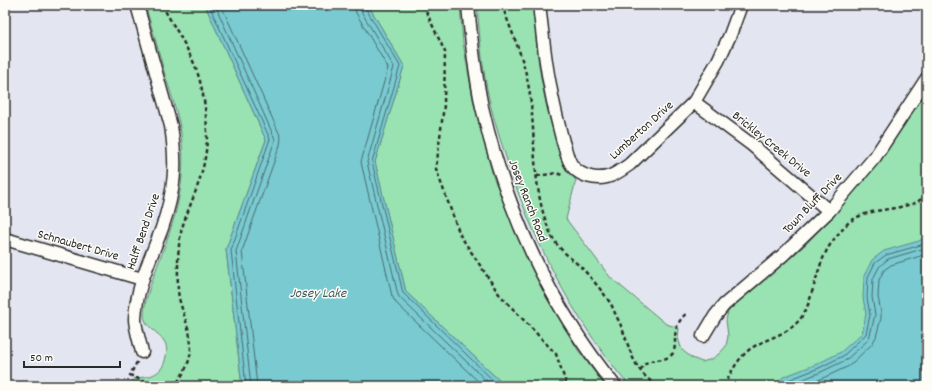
<svg xmlns="http://www.w3.org/2000/svg" width="932" height="391" viewBox="0 0 932 391" font-family="Dekko,sans-serif">
	<style>
		.green { fill: #99e2b1; stroke: #62866e }
		.water { fill: #79cad1; stroke: #5a8a8f }
		.lines { fill: none; stroke-linecap: round; stroke-linejoin: round }
		.shore { stroke: #4a6b6d; stroke-width: 1 }
		.minor-casing { stroke: #2b2b2b; stroke-width: 15 }
		.path { stroke: #2b2b2b; stroke-width: 2.5; stroke-dasharray: 4 3; stroke-linecap: butt }
		.minor { stroke: #fdfcf7; stroke-width: 12 }
		.labels { text-anchor: middle; dominant-baseline: central; stroke-width: 3; stroke-linejoin: round; paint-order: stroke }
		.street-label { font-size: 13px; fill: #2b2b2b; stroke: #fdfcf7 }
		.water-label { font-size: 14px; font-style: italic; fill: #425b5d; stroke: #fdfcf7 }
	</style>
	<rect width="100%" height="100%" fill="#e3e6f1"/>
	<filter id="ink" filterUnits="userSpaceOnUse"><feTurbulence type="fractalNoise" baseFrequency=".025" numOctaves="2"/><feDisplacementMap in="SourceGraphic" scale="8" xChannelSelector="R" yChannelSelector="G"/><feConvolveMatrix kernelMatrix="1 2 1 2 8 2 1 2 1" color-interpolation-filters="sRGB"/></filter>
	<g filter="url(#ink)">
		<g class="green">
			<path d="M 145,5 L 205,5 L 266,140 L 226,249 L 242,386 L 128,386 L 135,378 C 152,377 163,374 166,356 C 167,352 167,345 164,341 C 158,331 143,327 144,313 C 145,300 150,287 154,275 C 163,250 174,224 179,197 C 184,172 184,146 179,122 C 175,106 170,90 165,75 C 159,52 152,28 145,5 Z"/>
			<path d="M 368,5 L 460,5 L 463,43 L 474,104 L 493,176 L 516,234 L 546,297 L 578,350 L 605,386 L 505,386 L 406,292 L 375,162 L 404,66 Z"/>
			<path d="M 477,5 L 534,5 C 535,50 542,95 555,137 C 558,148 560,160 566,169 C 568,173 573,177 576,180 L 566,219 L 610,277 L 666,324 L 679,328 L 678,338 L 682,350 L 692,358 L 702,362 L 712,359 L 720,353 L 726,346 L 728,336 L 726,320 L 728,312 L 734,305 L 770,276 L 806,244 L 832,216 L 861,183 L 891,145 L 919,101 L 927,87 L 927,386 L 629,386 C 572,318 530,236 504,151 C 496,127 489,103 485,78 C 481,54 479,29 477,5 Z"/>
		</g>
		<g class="water">
			<path d="M 205,5 L 368,5 L 404,66 L 375,162 L 406,292 L 505,386 L 242,386 L 226,249 L 266,140 Z"/>
			<path d="M 927,236 L 927,386 L 775,386 L 783,377 L 817,364 L 841,352 L 862,333 L 866,314 L 863,298 L 864,276 L 872,260 L 884,251 L 919,241 Z"/>
		</g>
		<g class="lines">
			<g class="shore">
				<path d="M 209,5 L 270,139 L 231,250 L 246,386"/>
				<path d="M 215,5 L 275,139 L 274,143 L 236,251 L 251,386"/>
				<path d="M 221,5 L 279,133 L 281,138 L 280,145 L 242,251 L 257,386"/>
				<path d="M 354,5 L 356,13 L 388,68 L 361,162 L 392,296 L 396,303 L 483,386"/>
				<path d="M 360,5 L 361,11 L 394,67 L 367,162 L 398,295 L 400,298 L 492,386"/>
				<path d="M 365,5 L 366,9 L 400,66 L 372,162 L 403,293 L 499,386"/>
				<path d="M 781,386 L 786,381 L 819,368 L 843,356 L 864,336 L 866,334 L 870,315 L 867,298 L 868,277 L 875,263 L 886,255 L 921,245 L 927,241"/>
				<path d="M 787,386 L 821,372 L 846,360 L 868,340 L 870,335 L 875,315 L 872,297 L 873,279 L 879,267 L 888,259 L 922,249 L 927,247"/>
				<path d="M 802,386 L 823,378 L 849,366 L 872,344 L 876,337 L 881,318 L 881,312 L 878,297 L 879,280 L 884,270 L 891,265 L 927,254"/>
			</g>
			<g class="minor-casing">
				<g id="minor">
					<path d="M 137,5 L 171,126 C 177,165 175,190 162,228 C 151,258 136,287 135,319 C 135,327 140,343 142,352"/>
					<path d="M 468,5 C 471,39 475,73 482,107 C 505,208 549,305 615,386"/>
					<path d="M 540,5 L 540,13 C 543,37 545,61 550,85 C 553,104 558,123 563,142 C 566,150 567,160 573,167 C 581,176 595,180 607,177 C 615,175 623,169 630,164 L 694,102 L 718,61 L 730,35 L 741,5"/>
					<path d="M 694,102 L 752,145 L 829,211"/>
					<path d="M 5,239 L 142,279"/>
					<path d="M 703,336 L 715,316 L 724,305 L 783,255 L 829,211 L 875,157 L 927,78"/>
				</g>
			</g>
			<g class="path">
				<path d="M 162,5 C 171,22 182,38 190,55 C 200,74 204,96 206,117 C 208,135 207,154 202,171 C 197,191 188,209 182,228 C 179,240 178,253 178,265 C 178,275 177,287 179,298 C 185,323 198,342 186,368 C 183,374 179,381 174,386"/>
				<path d="M 423,5 L 445,52 L 444,105 L 436,169 L 460,235 L 499,294 L 556,354 L 567,386"/>
				<path d="M 502,5 C 511,31 523,56 528,83 C 537,131 530,187 550,232 C 556,248 570,257 582,268 C 592,279 605,294 612,306 C 615,314 619,321 622,328 C 631,352 634,372 658,386"/>
				<path d="M 537,176 L 557,173 L 564,176"/>
				<path d="M 137,362 L 130,375 L 143,381 L 151,386"/>
				<path d="M 640,370 C 642,368 644,365 646,363 C 654,358 667,362 673,353 C 675,349 675,344 675,340 C 675,329 678,320 688,312"/>
				<path d="M 724,386 C 731,372 739,356 753,347 C 771,336 790,335 803,315 C 807,308 810,300 812,292 C 820,267 823,249 842,230 C 845,227 847,223 851,221 C 867,210 881,211 900,207 C 904,206 908,205 912,204 C 918,202 923,198 927,194"/>
			</g>
			<use href="#minor" class="minor"/>
		</g>
	</g>
	<g class="labels">
		<g class="street-label">
			<text transform="translate(642 131) rotate(-42)">Lumberton Drive</text>
			<text transform="translate(771 145) rotate(39)">Brickley Creek Drive</text>
			<text transform="translate(527 201) rotate(69)">Josey Ranch Road</text>
			<text transform="translate(813 204) rotate(-46)">Town Bluff Drive</text>
			<text transform="translate(144 232) rotate(-71)">Halff Bend Drive</text>
			<text transform="translate(78 246) rotate(16)">Schnaubert Drive</text>
		</g>
		<g class="water-label">
			<text x="318" y="294">Josey Lake</text>
		</g>
	</g>
	<rect width="932" height="391" fill="none" stroke="#fdfcf7" stroke-width="20"/>
	<rect x="10" y="10" width="912" height="371" fill="none" stroke="#2b2b2b" stroke-width="1.5" filter="url(#ink)"/>
	<path d="M24 361v6h96v-6" fill="none" stroke="#2b2b2b" stroke-width="2"/>
	<text x="30" y="361" font-size="12" fill="#2b2b2b" stroke="#fdfcf7" stroke-width="3" paint-order="stroke">50 m</text>
</svg>
